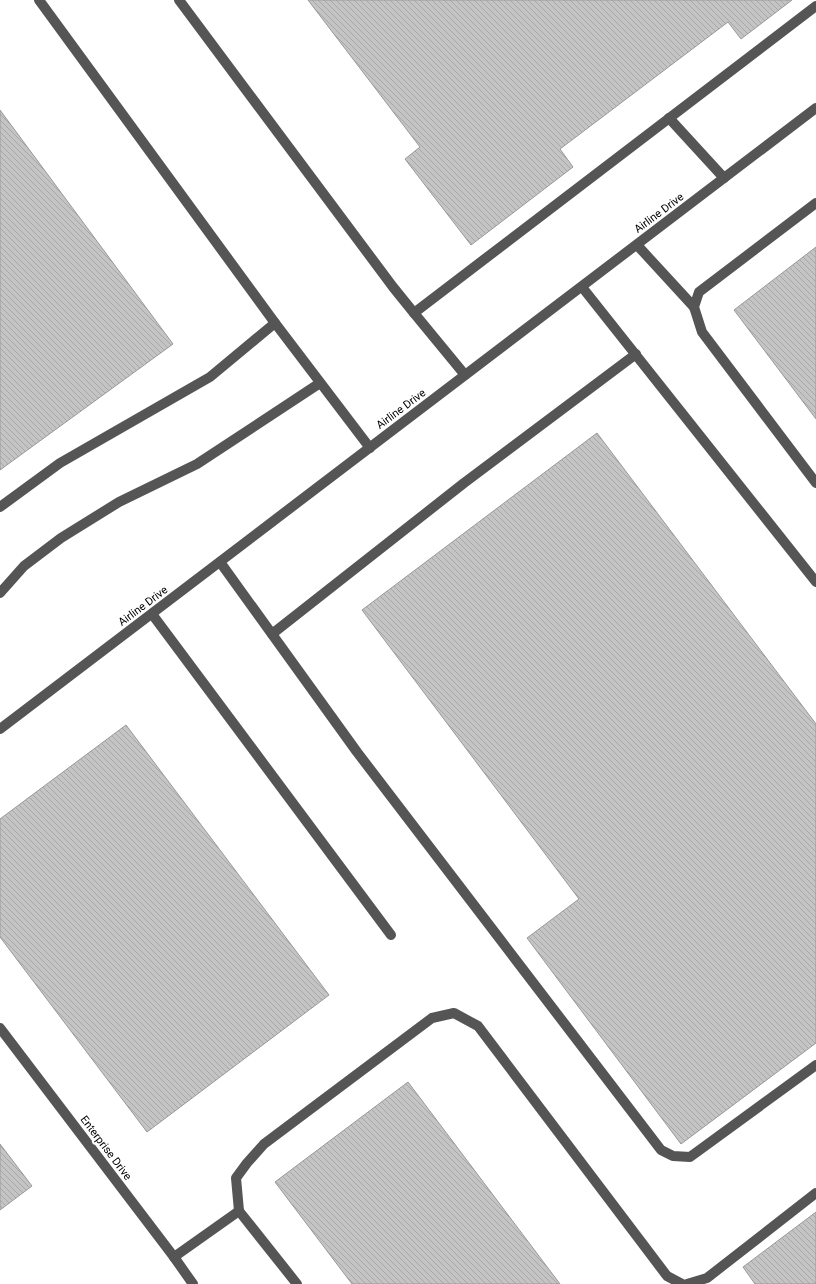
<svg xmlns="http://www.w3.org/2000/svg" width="816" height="1284" viewBox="0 0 816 1284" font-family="Roboto,sans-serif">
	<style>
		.building { fill: url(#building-back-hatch); stroke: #999 }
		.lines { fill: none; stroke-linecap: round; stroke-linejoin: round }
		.minor { stroke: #555; stroke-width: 10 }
		.labels { text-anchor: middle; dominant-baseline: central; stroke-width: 4; stroke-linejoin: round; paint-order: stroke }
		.street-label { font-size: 11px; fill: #000; stroke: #fff }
	</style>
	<defs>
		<pattern id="building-back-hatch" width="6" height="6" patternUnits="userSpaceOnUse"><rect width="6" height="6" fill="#c4c4c4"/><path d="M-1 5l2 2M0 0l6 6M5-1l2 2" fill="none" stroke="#a7a7a7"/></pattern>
	</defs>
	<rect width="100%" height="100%" fill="#fff"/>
	<g class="building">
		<path d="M 308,0 L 792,0 L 741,39 L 728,22 L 560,149 L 573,167 L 471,245 L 405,159 L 420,147 Z"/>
		<path d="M 0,110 L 173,344 L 0,470 Z"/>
		<path d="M 816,247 L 816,419 L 734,310 Z"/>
		<path d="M 597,433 L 816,724 L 816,1043 L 681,1144 L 527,938 L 579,899 L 362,610 Z"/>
		<path d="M 126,725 L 329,995 L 147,1132 L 0,937 L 0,819 Z"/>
		<path d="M 408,1082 L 560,1284 L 352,1284 L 275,1182 Z"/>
		<path d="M 0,1144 L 32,1186 L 0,1210 Z"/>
		<path d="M 816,1212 L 816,1284 L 755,1284 L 743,1267 Z"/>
	</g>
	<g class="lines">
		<g class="minor">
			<path d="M 39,0 L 275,323"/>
			<path d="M 179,0 L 393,287 L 414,313 L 816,6"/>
			<path d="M 669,118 L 724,178"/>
			<path d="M 816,203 L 699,292 L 694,307 L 702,332 L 816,483"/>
			<path d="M 637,245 L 694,307"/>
			<path d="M 582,287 L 816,582"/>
			<path d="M 414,313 L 465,375"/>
			<path d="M 0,507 L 60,463 L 210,377 L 275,323 L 370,448"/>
			<path d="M 220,562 L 357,752 L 661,1150 L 673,1156 L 690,1157 L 816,1065"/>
			<path d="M 0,593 L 24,566 L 61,538 L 119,502 L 197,464 L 320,383"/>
			<path d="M 152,614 L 391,935"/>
			<path d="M 272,634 L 464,483 L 636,354"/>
			<path d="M 0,729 L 816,108"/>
			<path d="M 0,1028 L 174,1257 L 193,1284"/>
			<path d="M 174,1257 L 239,1211"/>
			<path d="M 297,1284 L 239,1211 L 236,1178 L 247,1163 L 264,1144 L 432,1018 L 454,1013 L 478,1026 L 667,1276 L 682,1284"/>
			<path d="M 687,1284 L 707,1278 L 816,1193"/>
		</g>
	</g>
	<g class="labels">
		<g class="street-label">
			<text transform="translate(659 213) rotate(-37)">Airline Drive</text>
			<text transform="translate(401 409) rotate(-37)">Airline Drive</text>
			<text transform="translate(143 606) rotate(-37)">Airline Drive</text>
			<text transform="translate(106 1148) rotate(53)">Enterprise Drive</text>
		</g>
	</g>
</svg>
